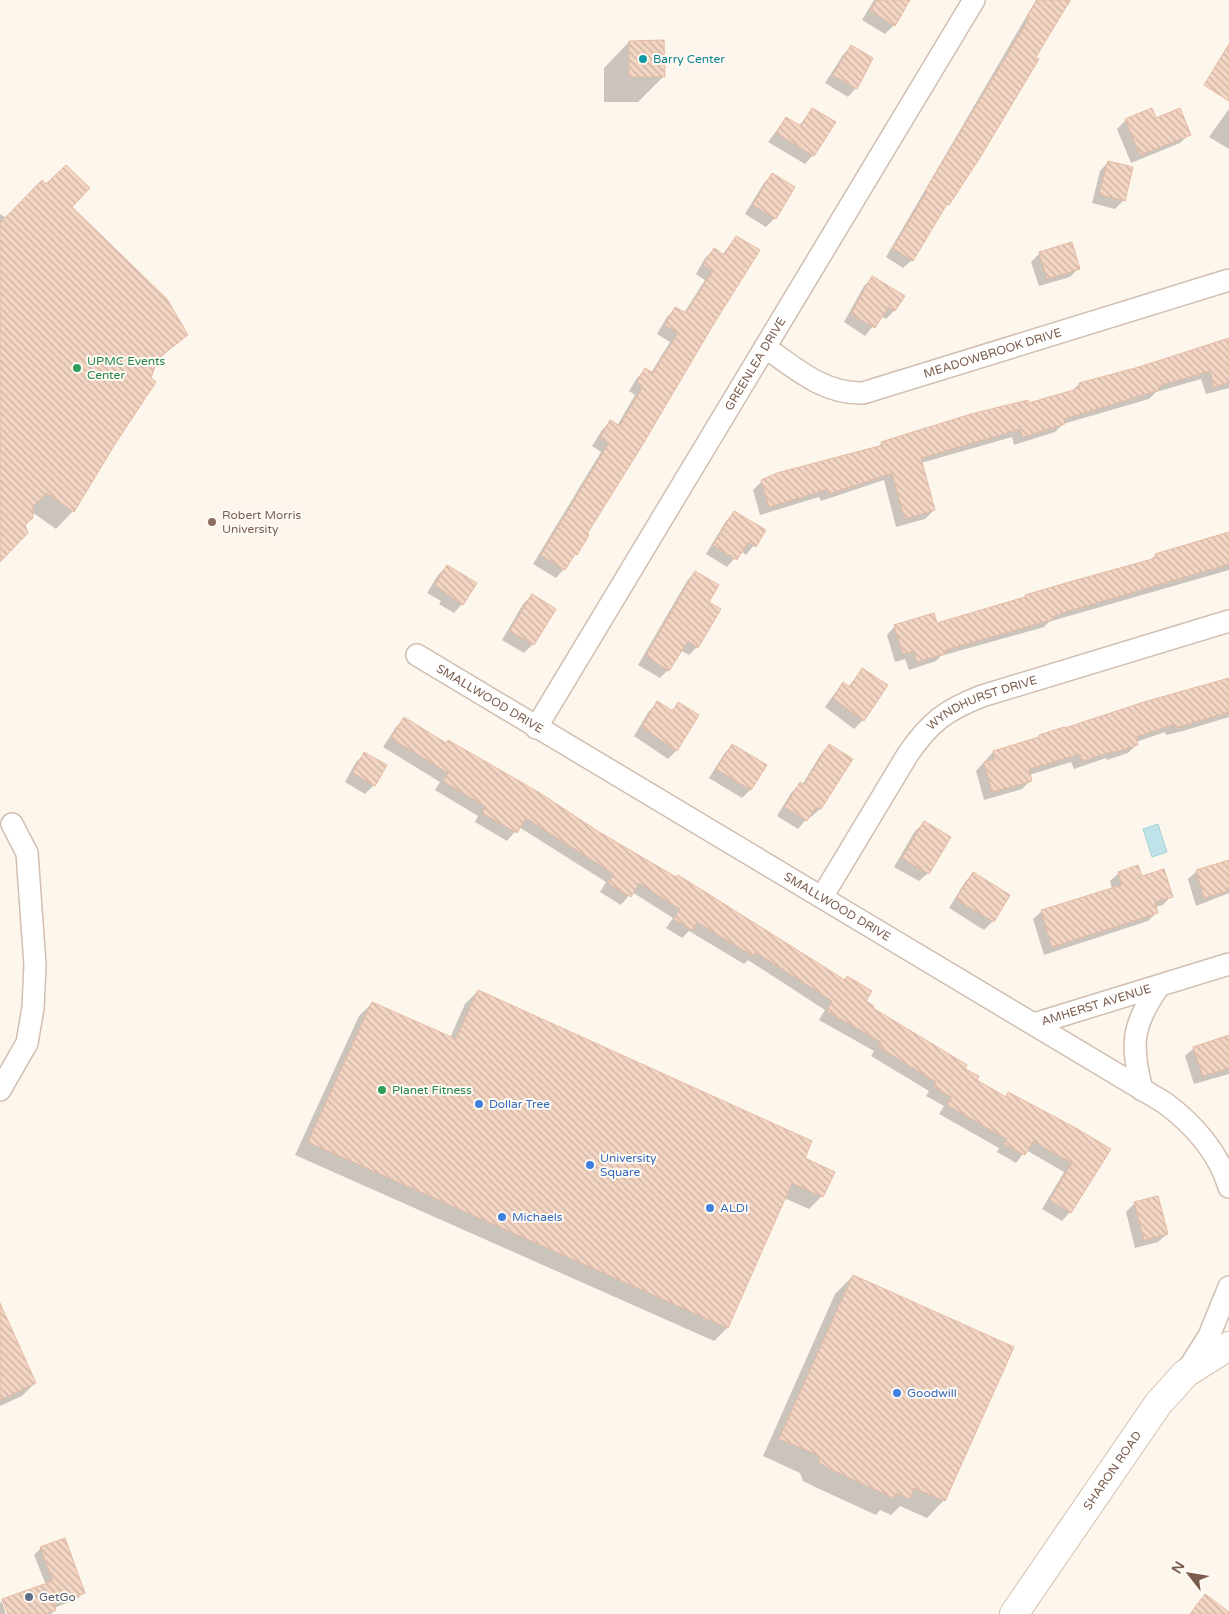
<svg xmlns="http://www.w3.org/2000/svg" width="1229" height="1614" viewBox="0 0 1229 1614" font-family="'Varela Round',sans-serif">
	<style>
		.water { fill: #bfe3e8; stroke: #a5d3da }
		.shadow { fill: #0003 }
		.building { fill: url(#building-back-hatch); stroke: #e6bba3 }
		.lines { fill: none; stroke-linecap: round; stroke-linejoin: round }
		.street-casing { stroke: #d1beb0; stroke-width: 24 }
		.secondary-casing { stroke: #d6c0b0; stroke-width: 30 }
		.street { stroke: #fff; stroke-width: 21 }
		.secondary { stroke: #fff; stroke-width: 28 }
		.culture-dot { fill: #0f9aa8; stroke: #fffaf3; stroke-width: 2 }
		.leisure-dot { fill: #2e9e5b; stroke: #fffaf3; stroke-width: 2 }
		.education-dot { fill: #8d6e63; stroke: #fffaf3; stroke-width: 2 }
		.shop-dot { fill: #3f7fe0; stroke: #fffaf3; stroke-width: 2 }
		.service-dot { fill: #5c6f8a; stroke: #fffaf3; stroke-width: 2 }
		.labels { text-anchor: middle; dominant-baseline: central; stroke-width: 4; stroke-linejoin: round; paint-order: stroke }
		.culture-label { font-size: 12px; fill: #0d838f; stroke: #fffaf3; text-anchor: start }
		.street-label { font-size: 12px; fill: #7a5c4d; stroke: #fffaf3 }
		.leisure-label { font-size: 12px; fill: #27864d; stroke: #fffaf3; text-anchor: start }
		.education-label { font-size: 12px; fill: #785e54; stroke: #fffaf3; text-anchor: start }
		.shop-label { font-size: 12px; fill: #366cbe; stroke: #fffaf3; text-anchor: start }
		.service-label { font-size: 12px; fill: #4e5e75; stroke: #fffaf3; text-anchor: start }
	</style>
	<defs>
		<pattern id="building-back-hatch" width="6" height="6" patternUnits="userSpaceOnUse" patternTransform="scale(1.25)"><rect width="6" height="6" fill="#f3d5c3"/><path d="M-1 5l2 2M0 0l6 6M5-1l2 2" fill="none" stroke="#cab0a1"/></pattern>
	</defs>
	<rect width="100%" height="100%" fill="#fdf6ec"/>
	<path class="water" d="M 1158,824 L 1167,852 L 1152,857 L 1143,829 Z"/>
	<g class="shadow">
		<path d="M 874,0 L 907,0 L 894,25 L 885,34 L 862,20 Z"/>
		<path d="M 1036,0 L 1071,0 L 1034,58 L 980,155 L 942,211 L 912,260 L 903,268 L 886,257 Z"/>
		<path d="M 629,42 L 664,76 L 638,102 L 604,102 L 604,68 Z"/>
		<path d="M 851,46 L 856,88 L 848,97 L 825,83 L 843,55 Z"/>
		<path d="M 812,109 L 813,155 L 805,164 L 768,142 L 786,118 L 799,126 Z"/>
		<path d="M 1229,109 L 1229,149 L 1209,137 Z"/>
		<path d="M 1126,120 L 1156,120 L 1189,134 L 1180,143 L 1131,163 L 1117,129 Z"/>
		<path d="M 1108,162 L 1124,200 L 1115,209 L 1092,203 L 1100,171 Z"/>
		<path d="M 772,175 L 775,218 L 766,227 L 745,214 L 764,183 Z"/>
		<path d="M 71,208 L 186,334 L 155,363 L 114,443 L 73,511 L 56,529 L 32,512 L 0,560 L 0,214 L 6,218 Z"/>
		<path d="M 736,237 L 564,569 L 556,578 L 533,564 L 601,452 L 592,446 L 602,430 L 610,422 L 617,426 L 635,395 L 629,391 L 637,378 L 645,370 L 651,373 L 670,342 L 657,334 L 667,317 L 676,308 L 684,313 L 705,280 L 696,274 L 705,258 L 714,250 L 722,255 Z"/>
		<path d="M 1040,253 L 1079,268 L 1070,277 L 1039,286 L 1031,262 Z"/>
		<path d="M 873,278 L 894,311 L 886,319 L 881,316 L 865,336 L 844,322 L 864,286 Z"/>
		<path d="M 1229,339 L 1229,388 L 1206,394 L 1201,379 L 1156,392 L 1149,399 L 1063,424 L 1055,432 L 1014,445 L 1012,437 L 921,463 L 934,510 L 925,519 L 896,527 L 884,480 L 821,501 L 819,497 L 760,515 L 753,490 L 762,481 L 877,448 L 882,443 L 1071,392 L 1079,384 L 1140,368 Z"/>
		<path d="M 734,513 L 762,535 L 746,555 L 741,551 L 727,567 L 706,554 L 726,521 Z"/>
		<path d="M 1229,532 L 1229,570 L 1062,618 L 1049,622 L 1044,627 L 941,656 L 936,661 L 909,670 L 905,659 L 895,662 L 887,635 L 895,626 L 936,624 L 1149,561 L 1156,555 Z"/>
		<path d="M 447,566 L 475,583 L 462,604 L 454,613 L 439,604 L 441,601 L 427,593 L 438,575 Z"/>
		<path d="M 695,572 L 708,602 L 697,647 L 689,655 L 680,650 L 668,670 L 660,678 L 638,665 L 687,581 Z"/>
		<path d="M 532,595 L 554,609 L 533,644 L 524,653 L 502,640 L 523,604 Z"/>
		<path d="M 862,670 L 886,686 L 863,720 L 854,729 L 825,707 L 835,693 L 844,684 L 848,687 Z"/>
		<path d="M 1229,678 L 1229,717 L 1183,731 L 1166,735 L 1165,732 L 1136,742 L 1137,744 L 1128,753 L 1107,760 L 1106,758 L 1074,769 L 1071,762 L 1029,775 L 1031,780 L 1022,789 L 984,800 L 976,771 L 993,752 Z"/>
		<path d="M 658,703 L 671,711 L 678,704 L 697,715 L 676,751 L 668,759 L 634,736 L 649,711 Z"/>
		<path d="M 404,719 L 844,981 L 847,978 L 872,1008 L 963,1069 L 975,1080 L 1005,1097 L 1009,1094 L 1074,1128 L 1070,1212 L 1062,1221 L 1042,1209 L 1064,1172 L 1026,1150 L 1016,1163 L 997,1152 L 999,1148 L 939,1114 L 944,1106 L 926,1096 L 929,1091 L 871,1056 L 874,1051 L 819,1020 L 825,1010 L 748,960 L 744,964 L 689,931 L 682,938 L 666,928 L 673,918 L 632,892 L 621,905 L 600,892 L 606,882 L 519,827 L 507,841 L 475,822 L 478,816 L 435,790 L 440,782 L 383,747 L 396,727 Z"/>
		<path d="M 829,745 L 851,759 L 820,809 L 811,817 L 809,816 L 798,829 L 777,816 L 791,793 L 800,784 L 802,785 L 821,754 Z"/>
		<path d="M 732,746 L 765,766 L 750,790 L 742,798 L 709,778 L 724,754 Z"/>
		<path d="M 365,754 L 374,785 L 365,794 L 345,782 L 356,762 Z"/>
		<path d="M 924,823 L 928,873 L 919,881 L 894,867 L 915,831 Z"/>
		<path d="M 1229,862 L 1229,893 L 1196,906 L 1188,879 L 1197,871 Z"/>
		<path d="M 1119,873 L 1141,878 L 1171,896 L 1163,905 L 1155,907 L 1157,912 L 1148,921 L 1044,955 L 1033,919 L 1042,911 L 1112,889 L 1110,881 Z"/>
		<path d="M 973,874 L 1009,895 L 993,921 L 984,930 L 949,908 L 965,882 Z"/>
		<path d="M 478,991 L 803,1158 L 822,1196 L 809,1209 L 784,1198 L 727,1328 L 714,1341 L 295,1155 L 359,1016 L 372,1003 L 450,1038 L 465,1004 Z"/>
		<path d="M 1229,1036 L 1229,1074 L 1194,1084 L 1185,1056 L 1194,1048 Z"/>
		<path d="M 1135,1203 L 1167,1234 L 1158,1242 L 1135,1248 L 1126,1212 Z"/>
		<path d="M 853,1276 L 944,1500 L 927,1518 L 900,1506 L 891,1515 L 880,1510 L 876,1515 L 813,1486 L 803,1481 L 800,1473 L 763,1456 L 835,1294 Z"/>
		<path d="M 0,1331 L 35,1383 L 22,1396 L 0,1406 Z"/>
		<path d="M 41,1548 L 84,1592 L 77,1599 L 54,1608 L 55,1610 L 51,1614 L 9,1614 L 5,1602 L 2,1602 L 6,1614 L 0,1614 L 0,1603 L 3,1600 L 46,1585 L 34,1555 Z"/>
	</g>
	<g class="building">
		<path d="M 877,0 L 910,0 L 895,26 L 870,11 Z"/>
		<path d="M 1037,0 L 1070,0 L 1036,57 L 1039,59 L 981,156 L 949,205 L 947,204 L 913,261 L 893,248 L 927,192 L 925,191 L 1029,19 L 1026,18 Z"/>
		<path d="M 664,40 L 665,77 L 629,77 L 629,41 Z"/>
		<path d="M 1229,44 L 1229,101 L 1204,85 Z"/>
		<path d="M 851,45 L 873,58 L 857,89 L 833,75 Z"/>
		<path d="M 812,108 L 836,122 L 814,156 L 776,133 L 786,117 L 801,126 Z"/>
		<path d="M 1152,108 L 1156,118 L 1180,108 L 1191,135 L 1140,155 L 1125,119 Z"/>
		<path d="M 1108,161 L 1133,167 L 1125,201 L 1099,194 Z"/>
		<path d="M 66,165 L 90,188 L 72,207 L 167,299 L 188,335 L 158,358 L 151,378 L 156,382 L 115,444 L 74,512 L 46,493 L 33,507 L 33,518 L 25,525 L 28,533 L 0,562 L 0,223 L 42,180 L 46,184 Z"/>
		<path d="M 772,173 L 795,187 L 776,219 L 753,205 Z"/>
		<path d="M 736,236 L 760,250 L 710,330 L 643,444 L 587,534 L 589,535 L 577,555 L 575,554 L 565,570 L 541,555 L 609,443 L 600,438 L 610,420 L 620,426 L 643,386 L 637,382 L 645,368 L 653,373 L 678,333 L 665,325 L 675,307 L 686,313 L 713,271 L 703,265 L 714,248 L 724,255 Z"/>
		<path d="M 1072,242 L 1080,269 L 1047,279 L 1039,252 Z"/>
		<path d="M 872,276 L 905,296 L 895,311 L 888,307 L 875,328 L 851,314 Z"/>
		<path d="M 1229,338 L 1229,382 L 1214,387 L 1210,371 L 1158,386 L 1159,390 L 1064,419 L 1065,424 L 1023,437 L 1020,429 L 921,458 L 935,510 L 905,519 L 892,473 L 829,494 L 828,489 L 769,507 L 761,480 L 777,473 L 883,445 L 881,442 L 971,414 L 1028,400 L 1029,403 L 1080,388 L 1079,383 L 1139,367 Z"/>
		<path d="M 734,511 L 766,530 L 756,547 L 748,542 L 737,560 L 713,545 Z"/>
		<path d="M 1229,532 L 1229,564 L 1072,610 L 1054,616 L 1054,619 L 945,650 L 946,653 L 917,662 L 914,651 L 903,654 L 894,625 L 934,613 L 937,623 L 1025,597 L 1025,595 L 1066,583 L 1156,558 L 1155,554 Z"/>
		<path d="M 447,565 L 477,583 L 463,605 L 435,585 Z"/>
		<path d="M 695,571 L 719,585 L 709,602 L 721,609 L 698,648 L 688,641 L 669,671 L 646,656 Z"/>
		<path d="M 532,594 L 556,609 L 534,645 L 510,631 Z"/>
		<path d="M 862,668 L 888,685 L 864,721 L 833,698 L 843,682 L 850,687 Z"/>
		<path d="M 1229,678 L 1229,712 L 1175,728 L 1174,724 L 1136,737 L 1138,745 L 1115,752 L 1114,751 L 1082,761 L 1080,754 L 1029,769 L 1032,781 L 992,792 L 984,762 L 995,759 L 993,751 L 1039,737 L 1039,735 L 1064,727 L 1065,728 L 1144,702 Z"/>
		<path d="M 657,701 L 673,711 L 678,702 L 699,715 L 677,751 L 642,727 Z"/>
		<path d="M 404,717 L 446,743 L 448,740 L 540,793 L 599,832 L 676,877 L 678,875 L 845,980 L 847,976 L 872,991 L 866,1001 L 874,1006 L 873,1008 L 967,1065 L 965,1069 L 979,1076 L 977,1080 L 1006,1097 L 1008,1092 L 1074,1127 L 1111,1149 L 1071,1213 L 1050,1200 L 1072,1163 L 1033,1141 L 1025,1155 L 1004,1144 L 1007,1139 L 947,1105 L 952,1097 L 934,1087 L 936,1082 L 879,1047 L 881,1042 L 827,1011 L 832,1001 L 756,952 L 753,956 L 697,922 L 692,930 L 674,919 L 680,909 L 639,883 L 631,897 L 608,883 L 614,874 L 526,818 L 517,833 L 482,813 L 486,807 L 443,781 L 448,773 L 391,738 Z"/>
		<path d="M 732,744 L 767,765 L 751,790 L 716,769 Z"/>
		<path d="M 829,744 L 853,759 L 821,809 L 816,807 L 807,821 L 785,807 L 800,782 L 804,785 Z"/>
		<path d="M 364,752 L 387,765 L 375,786 L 353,773 Z"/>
		<path d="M 924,821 L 951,837 L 929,874 L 902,858 Z"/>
		<path d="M 1229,860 L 1229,888 L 1226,889 L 1227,891 L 1204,898 L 1196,870 Z"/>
		<path d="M 1138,865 L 1142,876 L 1164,869 L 1173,897 L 1155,902 L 1158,913 L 1052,947 L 1041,910 L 1122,885 L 1118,872 Z"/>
		<path d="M 973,872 L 1010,895 L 994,922 L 956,899 Z"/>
		<path d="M 478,990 L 812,1141 L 805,1158 L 835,1172 L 823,1197 L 792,1183 L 728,1328 L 308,1142 L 372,1002 L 456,1039 Z"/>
		<path d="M 1229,1035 L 1229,1068 L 1203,1076 L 1193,1047 Z"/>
		<path d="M 1158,1196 L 1168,1234 L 1144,1240 L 1134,1202 Z"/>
		<path d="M 853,1275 L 1014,1347 L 945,1501 L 914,1488 L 910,1499 L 896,1493 L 894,1498 L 830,1469 L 820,1463 L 818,1455 L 779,1439 Z"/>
		<path d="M 0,1303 L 36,1383 L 0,1400 Z"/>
		<path d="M 65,1538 L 85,1593 L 54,1604 L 56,1610 L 45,1614 L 8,1614 L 2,1599 L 53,1581 L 40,1547 Z"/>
		<path d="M 1205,1594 L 1229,1612 L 1229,1614 L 1190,1614 Z"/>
	</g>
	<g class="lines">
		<g class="street-casing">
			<g id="street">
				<path id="s1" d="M 765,347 C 796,369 824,394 863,393 L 1229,280"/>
				<path id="s2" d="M 417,655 L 1165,1103 C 1193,1124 1219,1153 1229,1187"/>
				<path id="s3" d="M 536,728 L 974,0"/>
				<path id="s4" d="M 822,897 L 908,754 C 930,722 946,710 982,696 L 1229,621"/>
				<path id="s5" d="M 1034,1024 L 1229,964"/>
				<path d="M 0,1090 L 27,1043 L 33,1008 L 35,965 L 27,853 L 12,824"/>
				<path d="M 1142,1090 C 1130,1044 1132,1025 1159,986"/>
				<path d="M 1187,1371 L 1209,1336 L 1229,1287"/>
			</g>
		</g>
		<g class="secondary-casing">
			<g id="secondary">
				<path id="s6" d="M 1014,1614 L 1158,1404 L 1186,1373 L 1229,1346"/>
			</g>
		</g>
		<use href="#street" class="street"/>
		<use href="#secondary" class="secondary"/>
	</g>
	<circle class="culture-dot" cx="643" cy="59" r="5"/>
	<g class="leisure-dot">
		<circle cx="77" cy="368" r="5"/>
		<circle cx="382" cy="1090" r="5"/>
	</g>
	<circle class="education-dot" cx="212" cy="522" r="5"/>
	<g class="shop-dot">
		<circle cx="479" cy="1104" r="5"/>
		<circle cx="590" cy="1165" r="5"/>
		<circle cx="710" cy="1208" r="5"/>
		<circle cx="502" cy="1217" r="5"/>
		<circle cx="897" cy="1393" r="5"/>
	</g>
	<circle class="service-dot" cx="29" cy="1597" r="5"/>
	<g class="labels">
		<g class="culture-label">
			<text x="653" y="59">Barry Center</text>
		</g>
		<g class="street-label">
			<text stroke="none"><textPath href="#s1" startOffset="246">MEADOWBROOK DRIVE</textPath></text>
			<text stroke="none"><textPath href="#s3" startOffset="425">GREENLEA DRIVE</textPath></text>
			<text stroke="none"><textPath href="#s2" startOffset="85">SMALLWOOD DRIVE</textPath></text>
			<text stroke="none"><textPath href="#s4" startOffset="260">WYNDHURST DRIVE</textPath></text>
			<text stroke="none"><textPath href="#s2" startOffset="490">SMALLWOOD DRIVE</textPath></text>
			<text stroke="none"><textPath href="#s5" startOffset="65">AMHERST AVENUE</textPath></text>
			<text stroke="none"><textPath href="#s6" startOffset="174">SHARON ROAD</textPath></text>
		</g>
		<g class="leisure-label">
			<text x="87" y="361">UPMC Events<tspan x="87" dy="14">Center</tspan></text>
			<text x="392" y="1090">Planet Fitness</text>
		</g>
		<g class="education-label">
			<text x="222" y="515">Robert Morris<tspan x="222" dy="14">University</tspan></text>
		</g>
		<g class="shop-label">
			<text x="489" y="1104">Dollar Tree</text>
			<text x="600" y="1158">University<tspan x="600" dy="14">Square</tspan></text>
			<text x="720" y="1208">ALDI</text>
			<text x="512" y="1217">Michaels</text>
			<text x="907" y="1393">Goodwill</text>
		</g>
		<g class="service-label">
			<text x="39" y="1597">GetGo</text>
		</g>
	</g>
	<g transform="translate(1189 1574) rotate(301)" stroke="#fffaf3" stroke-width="4" paint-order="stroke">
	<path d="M0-4L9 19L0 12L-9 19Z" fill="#7a5c4d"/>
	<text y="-8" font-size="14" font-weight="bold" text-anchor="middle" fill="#7a5c4d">N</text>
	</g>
</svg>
